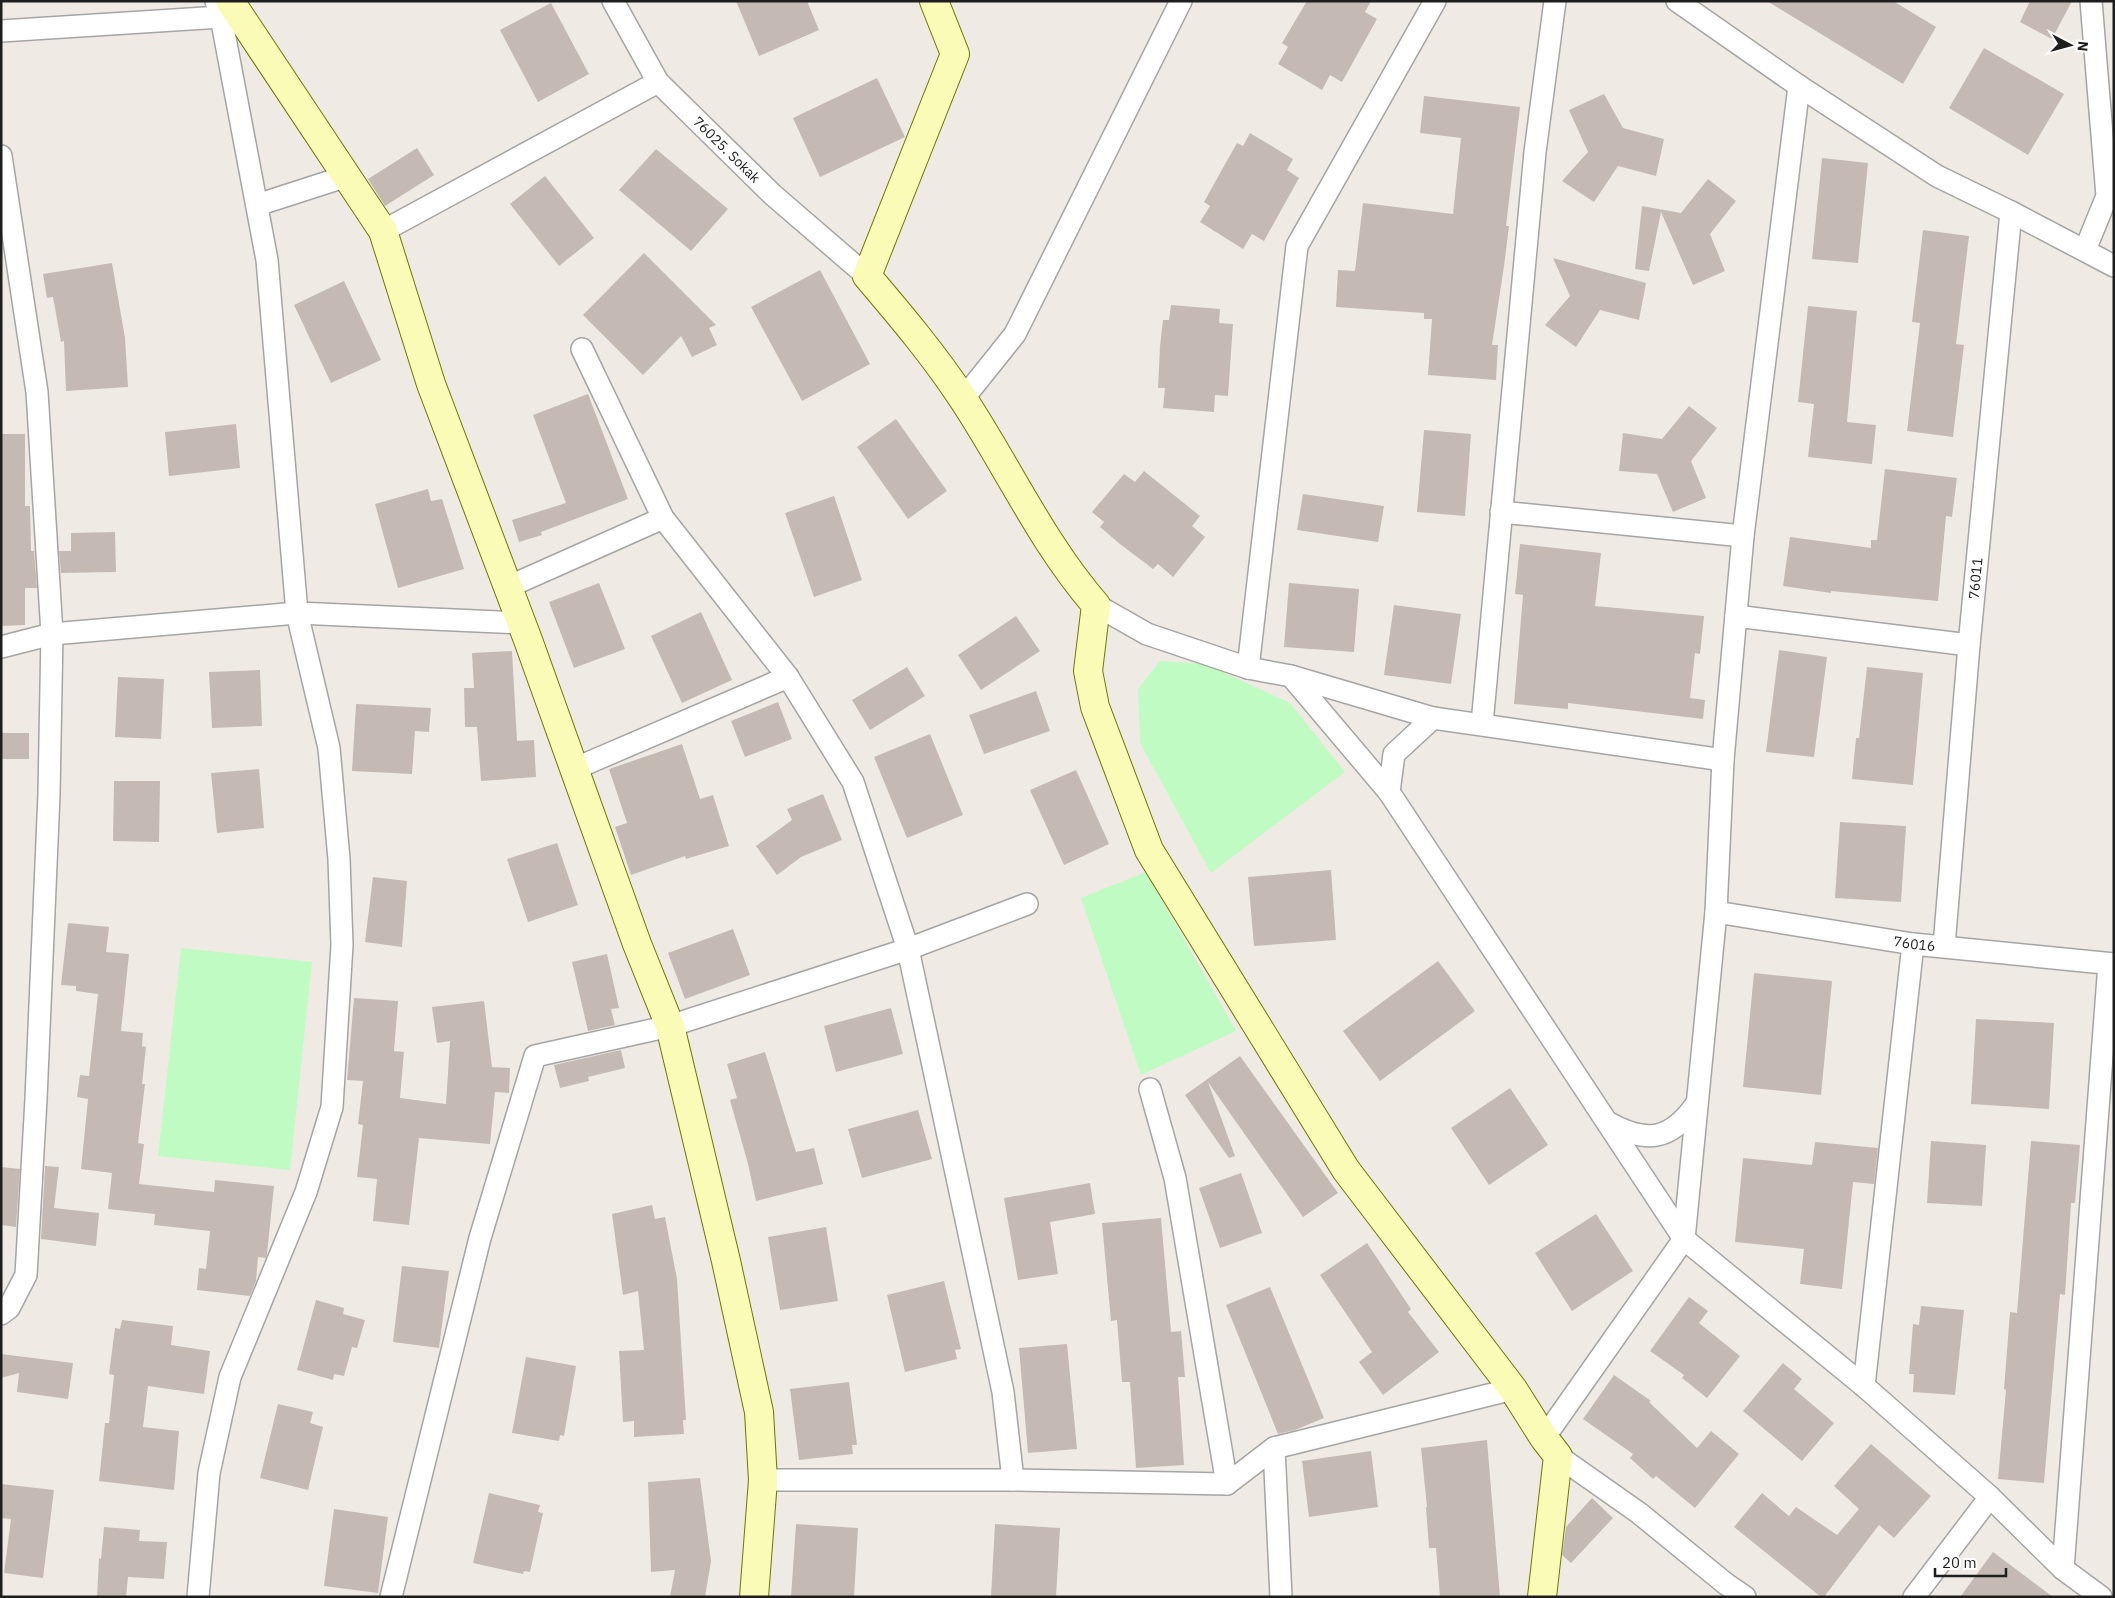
<svg xmlns="http://www.w3.org/2000/svg" width="2115" height="1598" viewBox="0 0 2115 1598" font-family="'IBM Plex Sans',sans-serif">
	<style>
		.park { fill: #bffbc3 }
		.building { fill: #c4bab3 }
		.lines { fill: none; stroke-linecap: round; stroke-linejoin: round }
		.street-casing { stroke: #a5a5a5; stroke-width: 24 }
		.secondary-casing { stroke: #6d7802; stroke-width: 30 }
		.street { stroke: #fff; stroke-width: 21 }
		.secondary { stroke: #f9fbb6; stroke-width: 28 }
		.labels { text-anchor: middle; dominant-baseline: central; stroke-width: 4; stroke-linejoin: round; paint-order: stroke }
		.street-label { font-size: 14px; fill: #1e1e1e; stroke: #fff }
	</style>
	<rect width="100%" height="100%" fill="#efebe4"/>
	<g class="park">
		<path d="M 1160,661 L 1205,664 L 1290,703 L 1345,772 L 1211,873 L 1140,743 L 1138,689 Z"/>
		<path d="M 1146,872 L 1236,1031 L 1141,1075 L 1081,898 Z"/>
		<path d="M 181,948 L 312,962 L 290,1170 L 158,1156 Z"/>
	</g>
	<g class="building">
		<path d="M 736,1 L 807,1 L 819,30 L 759,56 Z"/>
		<path d="M 1307,1 L 1371,1 L 1365,12 L 1377,19 L 1342,82 L 1330,75 L 1322,90 L 1278,64 L 1288,47 L 1282,43 Z"/>
		<path d="M 1767,1 L 1893,1 L 1936,27 L 1903,84 Z"/>
		<path d="M 2030,1 L 2072,1 L 2052,39 L 2020,22 Z"/>
		<path d="M 551,3 L 589,74 L 538,102 L 500,30 Z"/>
		<path d="M 1984,48 L 2064,94 L 2028,155 L 1949,108 Z"/>
		<path d="M 877,78 L 905,137 L 820,177 L 793,118 Z"/>
		<path d="M 1604,94 L 1623,128 L 1664,139 L 1656,176 L 1618,166 L 1594,202 L 1562,181 L 1588,152 L 1569,110 Z"/>
		<path d="M 1424,96 L 1520,107 L 1506,226 L 1509,226 L 1504,266 L 1492,345 L 1498,345 L 1496,380 L 1428,375 L 1432,319 L 1424,319 L 1424,313 L 1336,307 L 1338,270 L 1355,271 L 1363,203 L 1453,214 L 1461,138 L 1420,133 Z"/>
		<path d="M 1250,133 L 1293,159 L 1287,170 L 1299,178 L 1264,241 L 1252,234 L 1243,249 L 1200,222 L 1210,206 L 1204,202 L 1224,166 L 1237,143 L 1243,146 Z"/>
		<path d="M 417,148 L 434,175 L 385,206 L 368,179 Z"/>
		<path d="M 656,149 L 728,209 L 691,251 L 619,190 Z"/>
		<path d="M 1822,158 L 1868,163 L 1858,263 L 1812,259 Z"/>
		<path d="M 545,176 L 594,238 L 559,266 L 510,204 Z"/>
		<path d="M 1708,179 L 1736,201 L 1710,234 L 1725,271 L 1693,285 L 1661,212 L 1649,271 L 1635,269 L 1642,206 L 1681,213 Z"/>
		<path d="M 1923,230 L 1969,236 L 1956,344 L 1964,345 L 1953,437 L 1907,431 L 1920,323 L 1912,322 Z"/>
		<path d="M 644,253 L 716,325 L 709,328 L 717,345 L 692,357 L 681,336 L 643,375 L 583,315 Z"/>
		<path d="M 1553,258 L 1646,283 L 1639,320 L 1600,310 L 1576,347 L 1545,325 L 1570,296 Z"/>
		<path d="M 112,263 L 125,338 L 128,387 L 66,391 L 64,341 L 61,342 L 53,297 L 47,298 L 43,274 Z"/>
		<path d="M 820,270 L 870,364 L 802,401 L 751,307 Z"/>
		<path d="M 344,281 L 381,360 L 331,383 L 294,305 Z"/>
		<path d="M 1171,305 L 1220,309 L 1219,323 L 1233,324 L 1228,396 L 1215,395 L 1214,412 L 1163,408 L 1165,388 L 1158,388 L 1160,346 L 1163,320 L 1169,320 Z"/>
		<path d="M 1808,306 L 1857,311 L 1847,422 L 1876,425 L 1872,464 L 1808,457 L 1814,404 L 1798,402 Z"/>
		<path d="M 588,394 L 628,499 L 541,532 L 542,535 L 519,542 L 512,520 L 566,503 L 533,415 Z"/>
		<path d="M 1689,406 L 1717,428 L 1691,461 L 1706,498 L 1673,512 L 1657,474 L 1619,471 L 1623,433 L 1662,439 Z"/>
		<path d="M 896,419 L 947,491 L 908,519 L 857,447 Z"/>
		<path d="M 236,424 L 240,468 L 169,476 L 165,432 Z"/>
		<path d="M 1424,430 L 1471,434 L 1465,516 L 1417,512 Z"/>
		<path d="M 1,434 L 25,434 L 25,506 L 30,506 L 31,551 L 34,551 L 37,588 L 25,588 L 25,625 L 1,626 Z"/>
		<path d="M 1885,469 L 1957,478 L 1952,517 L 1946,516 L 1938,601 L 1831,591 L 1831,593 L 1783,586 L 1790,537 L 1871,548 L 1871,540 L 1877,540 Z"/>
		<path d="M 1144,471 L 1200,516 L 1192,526 L 1205,537 L 1173,577 L 1158,564 L 1153,569 L 1120,544 L 1100,527 L 1104,522 L 1092,512 L 1124,474 L 1135,482 Z"/>
		<path d="M 428,489 L 431,501 L 442,499 L 464,569 L 398,588 L 375,504 Z"/>
		<path d="M 1303,494 L 1384,506 L 1378,542 L 1297,530 Z"/>
		<path d="M 834,496 L 862,580 L 814,597 L 785,513 Z"/>
		<path d="M 115,532 L 116,572 L 61,573 L 59,551 L 71,551 L 71,533 Z"/>
		<path d="M 1520,544 L 1601,553 L 1595,606 L 1704,616 L 1700,654 L 1695,653 L 1690,698 L 1705,700 L 1703,719 L 1568,703 L 1568,709 L 1514,704 L 1523,595 L 1515,594 Z"/>
		<path d="M 599,583 L 625,649 L 574,668 L 549,602 Z"/>
		<path d="M 1289,583 L 1359,589 L 1354,652 L 1284,647 Z"/>
		<path d="M 1394,605 L 1461,614 L 1451,684 L 1384,675 Z"/>
		<path d="M 701,612 L 732,680 L 682,703 L 651,636 Z"/>
		<path d="M 1016,616 L 1040,651 L 981,690 L 958,655 Z"/>
		<path d="M 1779,650 L 1827,657 L 1814,757 L 1766,752 Z"/>
		<path d="M 512,651 L 517,741 L 534,740 L 536,777 L 481,781 L 477,727 L 465,727 L 464,688 L 474,688 L 472,653 Z"/>
		<path d="M 907,667 L 925,696 L 870,730 L 852,700 Z"/>
		<path d="M 1867,667 L 1923,673 L 1913,785 L 1852,779 L 1856,738 L 1859,738 Z"/>
		<path d="M 260,670 L 262,726 L 212,728 L 209,672 Z"/>
		<path d="M 118,677 L 164,679 L 161,739 L 115,737 Z"/>
		<path d="M 1036,691 L 1050,731 L 984,754 L 969,715 Z"/>
		<path d="M 778,702 L 792,739 L 745,757 L 731,721 Z"/>
		<path d="M 356,704 L 431,708 L 429,732 L 415,731 L 412,774 L 352,771 Z"/>
		<rect x="1" y="733" width="28" height="26"/>
		<path d="M 930,734 L 963,815 L 907,838 L 874,757 Z"/>
		<path d="M 682,744 L 700,799 L 713,795 L 729,846 L 686,859 L 685,856 L 631,875 L 615,827 L 627,823 L 609,769 Z"/>
		<path d="M 259,769 L 264,828 L 217,833 L 211,773 Z"/>
		<path d="M 1076,770 L 1109,844 L 1064,865 L 1030,790 Z"/>
		<path d="M 114,781 L 160,781 L 159,842 L 113,841 Z"/>
		<path d="M 823,794 L 842,840 L 801,857 L 777,875 L 756,846 L 792,820 L 787,809 Z"/>
		<path d="M 1840,822 L 1906,826 L 1901,902 L 1835,898 Z"/>
		<path d="M 557,843 L 578,905 L 528,922 L 507,859 Z"/>
		<path d="M 1331,870 L 1336,940 L 1254,946 L 1248,877 Z"/>
		<path d="M 373,877 L 407,881 L 402,947 L 365,942 Z"/>
		<path d="M 68,923 L 109,927 L 106,952 L 129,954 L 121,1031 L 143,1033 L 142,1046 L 146,1047 L 142,1084 L 145,1084 L 138,1143 L 144,1144 L 139,1184 L 214,1192 L 215,1180 L 274,1186 L 267,1254 L 266,1258 L 258,1257 L 256,1281 L 250,1296 L 197,1290 L 199,1268 L 206,1269 L 210,1231 L 154,1225 L 155,1214 L 108,1209 L 112,1173 L 81,1169 L 88,1099 L 77,1097 L 80,1075 L 89,1076 L 98,994 L 76,991 L 76,986 L 61,985 Z"/>
		<path d="M 733,929 L 750,975 L 685,999 L 668,953 Z"/>
		<path d="M 607,954 L 619,1008 L 611,1009 L 615,1025 L 588,1031 L 572,962 Z"/>
		<path d="M 1438,961 L 1475,1011 L 1380,1081 L 1343,1031 Z"/>
		<path d="M 1754,973 L 1832,981 L 1821,1095 L 1743,1087 Z"/>
		<path d="M 354,998 L 398,1001 L 394,1051 L 404,1052 L 400,1098 L 446,1104 L 450,1041 L 437,1043 L 432,1007 L 484,1001 L 492,1067 L 510,1068 L 509,1093 L 495,1092 L 490,1144 L 419,1138 L 409,1225 L 373,1221 L 377,1179 L 357,1177 L 363,1125 L 358,1124 L 363,1081 L 347,1080 Z"/>
		<path d="M 891,1008 L 903,1054 L 836,1072 L 824,1026 Z"/>
		<path d="M 1976,1019 L 2054,1023 L 2049,1109 L 1971,1104 Z"/>
		<path d="M 621,1050 L 625,1068 L 588,1077 L 589,1081 L 560,1088 L 554,1065 Z"/>
		<path d="M 765,1052 L 796,1152 L 814,1148 L 823,1184 L 756,1201 L 748,1164 L 730,1100 L 737,1098 L 727,1064 Z"/>
		<path d="M 1240,1056 L 1338,1193 L 1303,1217 L 1208,1082 L 1235,1156 L 1229,1158 L 1185,1095 Z"/>
		<path d="M 1510,1088 L 1548,1145 L 1489,1185 L 1451,1128 Z"/>
		<path d="M 918,1110 L 932,1159 L 862,1178 L 848,1129 Z"/>
		<path d="M 1931,1141 L 1986,1145 L 1982,1206 L 1927,1203 Z"/>
		<path d="M 2031,1141 L 2080,1145 L 2075,1203 L 2071,1203 L 2065,1295 L 2060,1294 L 2044,1483 L 1998,1479 L 2006,1390 L 2004,1389 L 2010,1312 L 2017,1313 Z"/>
		<path d="M 1815,1142 L 1878,1148 L 1874,1184 L 1853,1182 L 1842,1289 L 1800,1284 L 1804,1249 L 1735,1242 L 1743,1158 L 1812,1165 Z"/>
		<path d="M 45,1166 L 59,1167 L 54,1208 L 99,1213 L 96,1246 L 41,1239 Z"/>
		<path d="M 1,1167 L 20,1169 L 16,1227 L 1,1225 Z"/>
		<path d="M 1241,1173 L 1262,1233 L 1220,1248 L 1199,1188 Z"/>
		<path d="M 1090,1183 L 1095,1214 L 1050,1222 L 1058,1274 L 1018,1280 L 1004,1198 Z"/>
		<path d="M 652,1205 L 655,1219 L 665,1217 L 677,1279 L 686,1420 L 683,1420 L 684,1434 L 634,1437 L 634,1421 L 623,1422 L 619,1351 L 644,1350 L 638,1291 L 623,1295 L 612,1214 Z"/>
		<path d="M 1596,1214 L 1633,1271 L 1572,1311 L 1535,1253 Z"/>
		<path d="M 1161,1218 L 1171,1332 L 1181,1331 L 1185,1377 L 1178,1377 L 1184,1465 L 1136,1468 L 1130,1382 L 1122,1382 L 1117,1320 L 1111,1321 L 1102,1223 Z"/>
		<path d="M 826,1227 L 838,1301 L 780,1310 L 768,1237 Z"/>
		<path d="M 1367,1243 L 1411,1309 L 1408,1312 L 1439,1352 L 1383,1395 L 1359,1362 L 1372,1352 L 1320,1275 Z"/>
		<path d="M 402,1266 L 449,1271 L 439,1348 L 393,1342 Z"/>
		<path d="M 944,1281 L 961,1349 L 955,1350 L 957,1359 L 905,1372 L 887,1295 Z"/>
		<path d="M 1270,1287 L 1324,1418 L 1295,1430 L 1278,1434 L 1226,1305 Z"/>
		<path d="M 1689,1297 L 1708,1311 L 1699,1323 L 1740,1356 L 1707,1398 L 1682,1378 L 1684,1375 L 1650,1351 Z"/>
		<path d="M 316,1300 L 344,1308 L 343,1314 L 365,1320 L 357,1348 L 352,1347 L 344,1376 L 334,1374 L 333,1380 L 297,1370 Z"/>
		<path d="M 1921,1306 L 1964,1310 L 1955,1395 L 1913,1392 L 1914,1374 L 1909,1374 L 1913,1324 L 1919,1325 Z"/>
		<path d="M 122,1320 L 173,1326 L 171,1345 L 210,1351 L 204,1394 L 148,1386 L 143,1427 L 179,1431 L 174,1490 L 99,1481 L 105,1423 L 109,1423 L 114,1375 L 109,1374 L 115,1328 L 120,1329 Z"/>
		<path d="M 1067,1344 L 1077,1449 L 1028,1453 L 1019,1348 Z"/>
		<path d="M 1,1354 L 73,1363 L 68,1399 L 17,1392 L 19,1373 L 1,1378 Z"/>
		<path d="M 526,1357 L 576,1366 L 564,1436 L 560,1435 L 559,1441 L 512,1433 Z"/>
		<path d="M 1783,1363 L 1802,1379 L 1794,1389 L 1834,1423 L 1802,1461 L 1743,1411 Z"/>
		<path d="M 1614,1375 L 1651,1401 L 1649,1402 L 1697,1448 L 1711,1431 L 1739,1454 L 1695,1508 L 1656,1476 L 1653,1479 L 1630,1458 L 1633,1454 L 1583,1419 Z"/>
		<path d="M 849,1382 L 857,1445 L 852,1445 L 853,1454 L 799,1460 L 790,1389 Z"/>
		<path d="M 278,1404 L 313,1412 L 310,1423 L 323,1427 L 308,1490 L 260,1478 Z"/>
		<path d="M 1487,1440 L 1500,1597 L 1440,1597 L 1436,1548 L 1429,1548 L 1426,1507 L 1427,1507 L 1421,1448 Z"/>
		<path d="M 1871,1444 L 1931,1496 L 1894,1538 L 1879,1525 L 1824,1597 L 1821,1597 L 1734,1527 L 1762,1493 L 1789,1516 L 1796,1507 L 1837,1535 L 1859,1509 L 1834,1486 Z"/>
		<path d="M 1371,1451 L 1378,1507 L 1309,1517 L 1302,1461 Z"/>
		<path d="M 700,1478 L 711,1561 L 705,1597 L 670,1597 L 675,1570 L 651,1572 L 648,1482 Z"/>
		<path d="M 1,1484 L 54,1490 L 43,1578 L 4,1573 L 11,1519 L 1,1518 Z"/>
		<path d="M 489,1493 L 540,1505 L 538,1512 L 543,1513 L 530,1572 L 524,1571 L 523,1574 L 473,1563 Z"/>
		<path d="M 1592,1498 L 1613,1518 L 1571,1563 L 1562,1555 L 1566,1527 Z"/>
		<path d="M 334,1509 L 388,1517 L 378,1593 L 324,1586 Z"/>
		<path d="M 796,1524 L 858,1528 L 854,1597 L 791,1597 Z"/>
		<path d="M 995,1524 L 1060,1528 L 1056,1597 L 991,1597 Z"/>
		<path d="M 104,1527 L 140,1530 L 139,1541 L 167,1542 L 164,1579 L 128,1577 L 126,1597 L 97,1597 L 99,1558 L 101,1559 Z"/>
		<path d="M 1993,1552 L 2053,1597 L 1960,1597 Z"/>
	</g>
	<g class="lines">
		<g class="street-casing">
			<g id="street">
				<path id="s1" d="M 613,1 L 658,82 L 773,195 L 867,276"/>
				<path d="M 1677,1 L 1799,86 L 1937,176 L 2011,212 L 2114,266"/>
				<path d="M 1,31 L 221,17"/>
				<path d="M 1,156 L 37,392 L 52,634 L 49,794 L 36,1099 L 26,1275 L 9,1308 L 1,1314"/>
				<path d="M 257,205 L 347,176"/>
				<path d="M 383,231 L 658,82"/>
				<path d="M 2085,250 L 2107,196 L 2091,1"/>
				<path d="M 582,349 L 663,518 L 788,677 L 853,782 L 908,949 L 1027,904"/>
				<path d="M 963,399 L 1015,334 L 1181,1"/>
				<path d="M 1501,512 L 1743,536"/>
				<path d="M 508,587 L 663,518"/>
				<path d="M 1096,605 L 1147,634 L 1248,668 L 1291,676 L 1389,792 L 1684,1239 L 1864,1386 L 1990,1497 L 2063,1569 L 2101,1597"/>
				<path d="M 1736,616 L 1969,645"/>
				<path d="M 1,647 L 52,634 L 297,613 L 522,623"/>
				<path d="M 1248,668 L 1297,246 L 1435,1"/>
				<path d="M 1291,676 L 1433,718 L 1723,760"/>
				<path d="M 1482,724 L 1535,152 L 1555,1"/>
				<path d="M 574,769 L 788,677"/>
				<path d="M 1389,792 L 1394,754 L 1433,718"/>
				<path id="s2" d="M 1716,912 L 1913,944 L 2114,964"/>
				<path id="s3" d="M 1944,946 L 1969,645 L 2011,212"/>
				<path d="M 1150,1089 L 1175,1178 L 1227,1484"/>
				<path d="M 1607,1122 C 1646,1144 1671,1141 1697,1103"/>
				<path d="M 1864,1386 L 1913,944"/>
				<path d="M 1544,1438 L 1684,1239 L 1716,912 L 1723,760 L 1743,536 L 1799,86"/>
				<path d="M 1274,1448 L 1281,1597"/>
				<path d="M 1558,1456 L 1639,1513 L 1726,1584 L 1745,1597"/>
				<path d="M 1013,1480 L 1227,1484 L 1274,1448 L 1513,1389"/>
				<path d="M 2063,1569 L 2109,964"/>
				<path d="M 198,1597 L 209,1473 L 230,1377 L 306,1192 L 332,1107 L 342,945 L 339,859 L 329,748 L 297,613 L 267,260 L 221,17 L 216,1"/>
				<path d="M 391,1597 L 480,1238 L 535,1056 L 670,1026 L 908,949 L 1003,1392 L 1013,1480 L 763,1480"/>
				<path d="M 1914,1597 L 1990,1497"/>
			</g>
		</g>
		<g class="secondary-casing">
			<g id="secondary">
				<path d="M 230,1 L 383,231 L 431,384 L 528,640 L 637,944 L 670,1026 L 726,1261 L 759,1412 L 763,1480 L 754,1597"/>
				<path d="M 934,1 L 955,54 L 867,276 C 901,316 934,355 963,399 C 1008,467 1042,543 1096,605 L 1088,671 L 1095,707 L 1149,850 L 1346,1170 L 1513,1389 L 1544,1438 L 1558,1456 L 1542,1597"/>
			</g>
		</g>
		<use href="#street" class="street"/>
		<use href="#secondary" class="secondary"/>
	</g>
	<g class="labels">
		<g class="street-label">
			<text stroke="none"><textPath href="#s1" startOffset="189">76025. Sokak</textPath></text>
			<text stroke="none"><textPath href="#s3" startOffset="369">76011</textPath></text>
			<text stroke="none"><textPath href="#s2" startOffset="201">76016</textPath></text>
		</g>
	</g>
	<rect width="2115" height="1598" fill="none" stroke="#1e1e1e" stroke-width="5"/>
	<g transform="translate(2070 45) rotate(96)" stroke="#ffffff" stroke-width="4" paint-order="stroke">
	<path d="M0-4L9 19L0 12L-9 19Z" fill="#1e1e1e"/>
	<text y="-8" font-size="14" font-weight="bold" text-anchor="middle" fill="#1e1e1e">N</text>
	</g>
	<path d="M1935 1568v8h71v-8" fill="none" stroke="#1e1e1e" stroke-width="2.5"/>
	<text x="1942" y="1568" font-size="15" fill="#1e1e1e" stroke="#ffffff" stroke-width="4" paint-order="stroke">20 m</text>
</svg>
